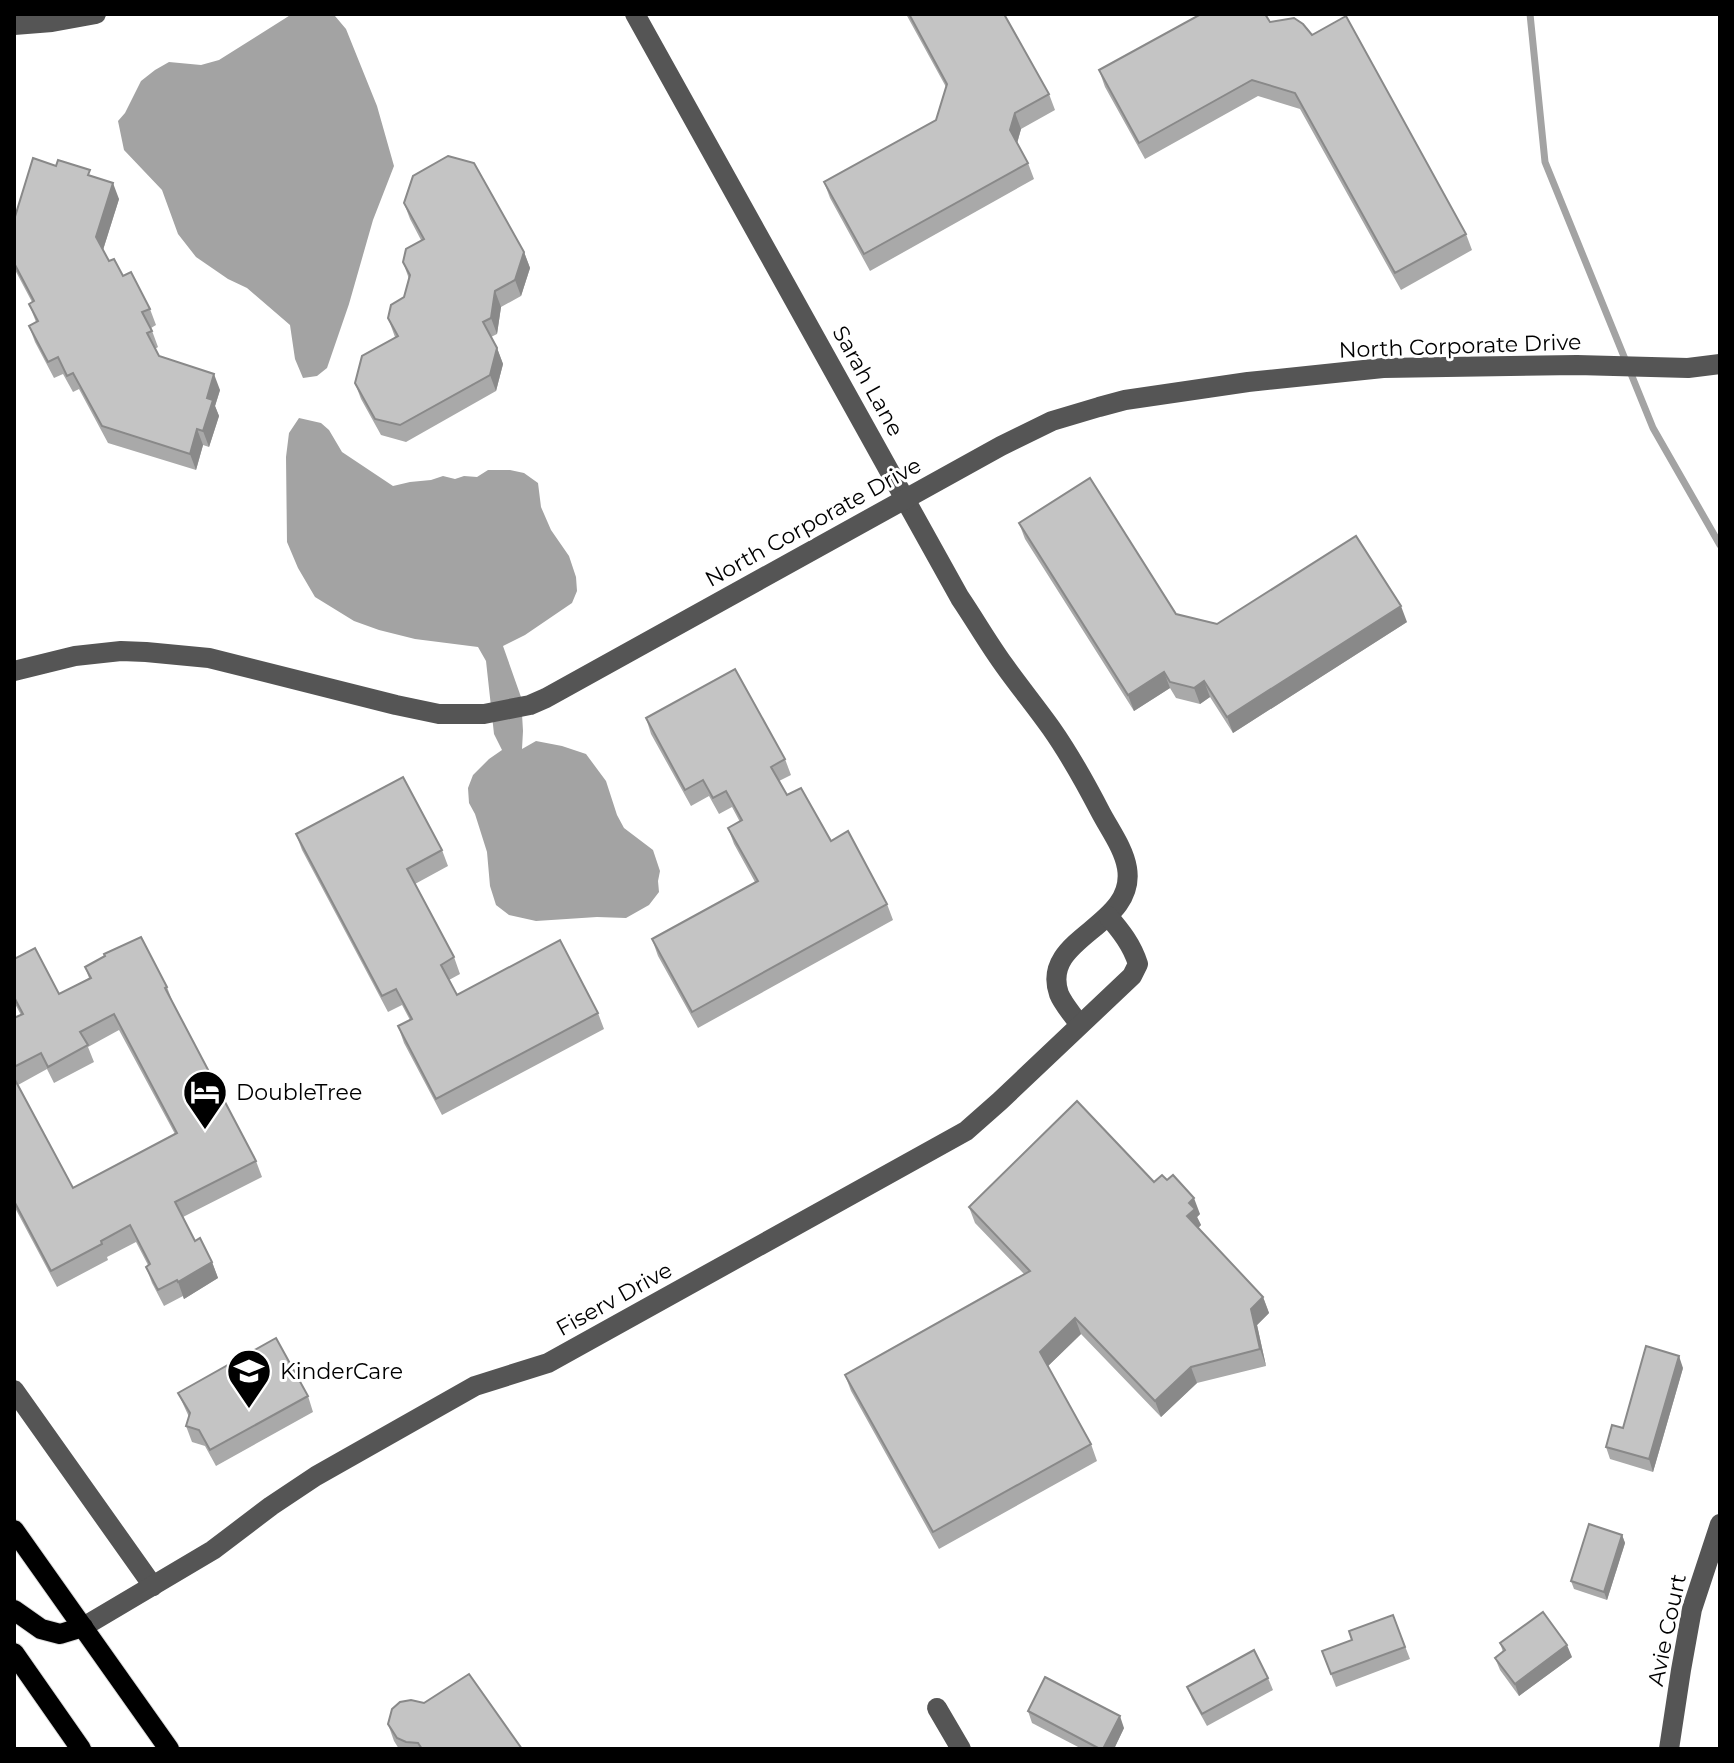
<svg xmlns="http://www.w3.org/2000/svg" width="1734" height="1763" viewBox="0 0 1734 1763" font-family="Montserrat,sans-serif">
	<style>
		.water { fill: #a3a3a3 }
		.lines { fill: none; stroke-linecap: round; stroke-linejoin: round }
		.stream { stroke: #a3a3a3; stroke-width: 7 }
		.major-casing { stroke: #dbdbdb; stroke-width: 22 }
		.minor { stroke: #555; stroke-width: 20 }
		.major { stroke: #000; stroke-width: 20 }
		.wall { fill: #a9a9a9; fill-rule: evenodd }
		.shaded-wall { fill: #898989 }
		.building { fill: #c4c4c4; stroke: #898989; stroke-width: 2 }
		.labels { text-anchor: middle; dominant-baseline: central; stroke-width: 6; stroke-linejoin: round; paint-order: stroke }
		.street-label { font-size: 22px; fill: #000; stroke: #fff }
		.poi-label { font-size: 22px; fill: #000; stroke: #fff; text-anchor: start }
	</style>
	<rect width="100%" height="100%" fill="#fff"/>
	<g class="water">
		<path d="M 292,14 L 329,14 L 335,16 L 346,29 L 377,106 L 394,166 L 373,220 L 349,304 L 327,368 L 317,376 L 303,378 L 295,359 L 290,325 L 247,288 L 228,279 L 196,257 L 178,234 L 162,190 L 124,150 L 118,121 L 125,113 L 141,81 L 155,70 L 169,62 L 201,65 L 219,60 Z"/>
		<path d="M 299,418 L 321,423 L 329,430 L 342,452 L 393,486 L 410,482 L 431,480 L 443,476 L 455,479 L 464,476 L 477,477 L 488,470 L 510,470 L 524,473 L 538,483 L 541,507 L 551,530 L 569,556 L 576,577 L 577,591 L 572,603 L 525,635 L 503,646 L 521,697 L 523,731 L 522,749 L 536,741 L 562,746 L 586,754 L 606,781 L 617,815 L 624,828 L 653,850 L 660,871 L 658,881 L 659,892 L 649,905 L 626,918 L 597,917 L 536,921 L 509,915 L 496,905 L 490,886 L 487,852 L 475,814 L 469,803 L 468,788 L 473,775 L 489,759 L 502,750 L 494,734 L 486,661 L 478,647 L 415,639 L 379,630 L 354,621 L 315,597 L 298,568 L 287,542 L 286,457 L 289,433 Z"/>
	</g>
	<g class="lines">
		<path class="stream" d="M 1530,14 L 1545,162 L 1653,428 L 1720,545"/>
		<g class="major-casing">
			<g id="major">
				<path d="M 14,1530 L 169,1749"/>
				<path d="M 14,1610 L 41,1629 L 60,1634 L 83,1627"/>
				<path d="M 14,1653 L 81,1749"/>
			</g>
		</g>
		<g class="minor">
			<path d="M 635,14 L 960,598 C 975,620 988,643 1004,665 C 1019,686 1036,707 1051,728 C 1070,755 1086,784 1101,813 C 1110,830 1124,849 1127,868 C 1137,927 1039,937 1059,994 C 1063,1004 1073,1015 1079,1024"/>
			<path d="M 14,25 L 52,22 L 96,14"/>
			<path d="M 14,671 L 75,656 L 121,651 L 146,652 L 209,658 L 396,705 L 439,714 L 484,714 L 530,705 L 546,698 L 1001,446 L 1052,421 L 1099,407 L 1125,400 L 1248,382 L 1383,368 L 1577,365 L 1688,368 L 1720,364"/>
			<path d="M 14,1390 L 153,1586"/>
			<path d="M 83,1627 L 213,1550 L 271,1506 L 316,1476 L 475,1386 L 548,1363 L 966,1131 L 1000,1101 L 1132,976 L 1138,964 C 1132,945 1121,931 1108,916"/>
			<path d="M 937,1708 L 961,1749"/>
			<path d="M 1669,1749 L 1681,1670 L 1692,1609 L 1720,1524"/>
		</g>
		<use href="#major" class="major"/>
	</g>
	<g class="wall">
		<path d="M 906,14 L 1004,14 L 1049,94 L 1055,110 L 1021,129 L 1017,143 L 1028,163 L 1034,179 L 870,271 L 830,198 L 824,182 L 936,120 L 946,87 Z"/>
		<path d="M 1270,22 L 1466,234 L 1472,250 L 1401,290 L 1300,109 L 1258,96 L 1145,159 L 1105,87 L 1099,70 Z"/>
		<path d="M 92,177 L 119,199 L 103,250 L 109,261 L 123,276 L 150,309 L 156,325 L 151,328 L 158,347 L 155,349 L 159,356 L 220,390 L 215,406 L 219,416 L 209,447 L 203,445 L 196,470 L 108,443 L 79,389 L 73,392 L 63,374 L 54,378 L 35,342 L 29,326 L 36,322 L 29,304 L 32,302 L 14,268 L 14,220 Z"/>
		<path d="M 404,203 L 524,252 L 530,268 L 521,296 L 501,307 L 497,334 L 491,337 L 497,348 L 503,364 L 496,391 L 406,442 L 381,435 L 361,399 L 355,383 L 395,337 L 388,318 L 404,297 L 409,279 L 403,262 L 421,240 L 410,219 Z"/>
		<path d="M 1019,523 L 1176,614 L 1217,624 L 1407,622 L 1233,733 L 1210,697 L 1200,704 L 1176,698 L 1170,688 L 1134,711 L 1025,539 Z"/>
		<path d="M 646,718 L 785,759 L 791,775 L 779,781 L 787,795 L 831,841 L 887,904 L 893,920 L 698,1028 L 658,956 L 652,939 L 755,882 L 734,844 L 728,828 L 740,822 L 732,807 L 719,814 L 709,796 L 691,806 L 651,734 Z"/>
		<path d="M 296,834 L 442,850 L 448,866 L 415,884 L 454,957 L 460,974 L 449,980 L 457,995 L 598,1013 L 604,1029 L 442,1115 L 404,1043 L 398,1026 L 410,1020 L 402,1005 L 388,1012 L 302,850 Z"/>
		<path d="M 14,959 L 59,994 L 89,978 L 85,967 L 167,987 L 173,1003 L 256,1161 L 262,1177 L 183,1217 L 195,1241 L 212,1262 L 218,1278 L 184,1299 L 183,1296 L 164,1306 L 152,1283 L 146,1267 L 148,1265 L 136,1242 L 107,1257 L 108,1260 L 57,1287 L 14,1206 L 14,1018 L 21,1015 L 14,1002 ZM 119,1030 L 175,1134 L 73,1188 L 18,1085 L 47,1069 L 54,1083 L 94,1062 L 88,1047 Z"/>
		<path d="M 1154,1182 L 1200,1214 L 1197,1217 L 1201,1225 L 1198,1228 L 1263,1297 L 1269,1313 L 1257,1325 L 1266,1366 L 1197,1383 L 1161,1417 L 1081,1334 L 1048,1366 L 1091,1444 L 1097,1461 L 939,1549 L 851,1391 L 845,1375 L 1024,1274 L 975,1223 L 969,1207 Z"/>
		<path d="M 1683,1368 L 1653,1472 L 1610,1459 L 1606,1447 L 1623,1428 Z"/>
		<path d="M 178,1393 L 308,1396 L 313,1412 L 216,1466 L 205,1446 L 192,1442 L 186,1426 L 189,1417 Z"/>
		<path d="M 1622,1535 L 1625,1543 L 1607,1600 L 1574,1589 L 1571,1581 Z"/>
		<path d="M 1393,1615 L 1410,1659 L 1336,1687 L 1322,1651 L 1352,1640 Z"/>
		<path d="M 1500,1643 L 1572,1657 L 1519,1696 L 1500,1670 L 1495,1658 L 1503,1652 Z"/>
		<path d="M 1268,1678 L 1273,1690 L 1207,1726 L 1192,1699 L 1187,1687 Z"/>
		<path d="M 1028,1711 L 1124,1728 L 1114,1749 L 1082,1749 L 1032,1723 Z"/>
		<path d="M 388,1724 L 522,1749 L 399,1749 L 394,1741 Z"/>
	</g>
	<g class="shaded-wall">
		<path d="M 1015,113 L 1021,129 L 1016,147 L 1010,130 Z"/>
		<path d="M 113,183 L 119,199 L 102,253 L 96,237 Z"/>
		<path d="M 524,252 L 530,268 L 521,296 L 515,280 Z"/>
		<path d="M 495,291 L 501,307 L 497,334 L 491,318 Z"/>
		<path d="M 497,348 L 503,364 L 496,391 L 490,375 Z"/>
		<path d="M 214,374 L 220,390 L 215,406 L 219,416 L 209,447 L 203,431 L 207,398 Z"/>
		<path d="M 197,429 L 203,445 L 196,470 L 190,454 Z"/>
		<path d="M 1401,606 L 1407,622 L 1233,733 L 1227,717 Z"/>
		<path d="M 1164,672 L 1170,688 L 1134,711 L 1128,695 Z"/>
		<path d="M 1204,681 L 1210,697 L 1200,704 L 1194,688 Z"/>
		<path d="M 1194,1198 L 1200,1214 L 1197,1217 L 1201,1225 L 1193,1233 L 1187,1216 L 1189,1203 Z"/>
		<path d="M 212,1262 L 218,1278 L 184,1299 L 178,1282 Z"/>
		<path d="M 1263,1297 L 1269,1313 L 1257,1325 L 1266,1366 L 1260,1349 L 1251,1309 Z"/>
		<path d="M 1075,1318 L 1081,1334 L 1046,1368 L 1040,1352 Z"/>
		<path d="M 1679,1356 L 1683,1368 L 1653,1472 L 1649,1459 Z"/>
		<path d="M 1191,1367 L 1197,1383 L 1161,1417 L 1155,1401 Z"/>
		<path d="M 1622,1535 L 1625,1543 L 1607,1600 L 1604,1592 Z"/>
		<path d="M 1567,1645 L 1572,1657 L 1519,1696 L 1515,1684 Z"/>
		<path d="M 1120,1716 L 1124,1728 L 1114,1749 L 1103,1749 Z"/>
	</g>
	<g class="building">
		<path d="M 909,14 L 1004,14 L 1049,94 L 1015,113 L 1010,130 L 1028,163 L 864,254 L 824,182 L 936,120 L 947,84 Z"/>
		<path d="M 1201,14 L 1265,14 L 1270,22 L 1294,18 L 1303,24 L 1312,35 L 1346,16 L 1466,234 L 1395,273 L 1295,93 L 1252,80 L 1139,143 L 1099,70 Z"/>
		<path d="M 448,156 L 474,163 L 524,252 L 515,280 L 495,291 L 491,318 L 483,322 L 497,348 L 490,375 L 400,425 L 375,419 L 355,383 L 362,356 L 398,336 L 388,318 L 391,305 L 404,297 L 410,275 L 403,262 L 406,249 L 424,239 L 404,203 L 413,176 Z"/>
		<path d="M 33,158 L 56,166 L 58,160 L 90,170 L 88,175 L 113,183 L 96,237 L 109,261 L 114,259 L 123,276 L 131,272 L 150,309 L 142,312 L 152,331 L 147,333 L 159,356 L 214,374 L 207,398 L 213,400 L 203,431 L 197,429 L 190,454 L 102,426 L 73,373 L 67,376 L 58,357 L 48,362 L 29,326 L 38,321 L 29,304 L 34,301 L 14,263 L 14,220 Z"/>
		<path d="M 1090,478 L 1176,614 L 1217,624 L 1356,536 L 1401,606 L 1227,717 L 1204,681 L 1194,688 L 1170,682 L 1164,672 L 1128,695 L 1019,523 Z"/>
		<path d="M 735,669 L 785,759 L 771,767 L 787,795 L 801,788 L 831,841 L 848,831 L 887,904 L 692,1012 L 652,939 L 758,881 L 728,828 L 742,820 L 726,791 L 713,798 L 703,780 L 685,790 L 646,718 Z"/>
		<path d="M 403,777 L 442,850 L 407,869 L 454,957 L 441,965 L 457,995 L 560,940 L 598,1013 L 436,1099 L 398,1026 L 412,1019 L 396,989 L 382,996 L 296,834 Z"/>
		<path d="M 141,937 L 167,987 L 165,988 L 256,1161 L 175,1202 L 195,1241 L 200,1238 L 212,1262 L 178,1282 L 177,1280 L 158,1290 L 146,1267 L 150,1264 L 130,1225 L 101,1241 L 102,1244 L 51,1271 L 14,1201 L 14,1078 L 73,1188 L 177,1133 L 114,1014 L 80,1032 L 88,1045 L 48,1067 L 41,1053 L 14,1067 L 14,1018 L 23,1014 L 14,997 L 14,959 L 35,948 L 59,994 L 91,978 L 85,967 L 105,956 L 104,954 Z"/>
		<path d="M 1077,1101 L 1154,1182 L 1162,1175 L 1167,1180 L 1173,1175 L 1194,1198 L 1189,1203 L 1195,1209 L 1187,1216 L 1263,1297 L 1251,1309 L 1260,1349 L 1191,1367 L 1155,1401 L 1075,1318 L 1040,1352 L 1091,1444 L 933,1532 L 845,1375 L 1030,1271 L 969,1207 Z"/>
		<path d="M 276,1338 L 308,1396 L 210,1450 L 199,1430 L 186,1426 L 190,1413 L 178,1393 Z"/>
		<path d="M 1646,1346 L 1679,1356 L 1649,1459 L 1606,1447 L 1612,1425 L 1623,1428 Z"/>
		<path d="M 1589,1524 L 1622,1535 L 1604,1592 L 1571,1581 Z"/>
		<path d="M 1543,1612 L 1567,1645 L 1515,1684 L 1495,1658 L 1505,1650 L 1500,1643 Z"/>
		<path d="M 1393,1615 L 1405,1647 L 1331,1674 L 1322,1651 L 1352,1640 L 1349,1631 Z"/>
		<path d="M 1254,1650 L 1268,1678 L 1202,1714 L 1187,1687 Z"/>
		<path d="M 469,1674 L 522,1749 L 422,1749 L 418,1743 L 406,1742 L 397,1738 L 388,1724 L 392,1709 L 400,1702 L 411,1700 L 424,1703 Z"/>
		<path d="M 1045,1677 L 1120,1716 L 1103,1749 L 1100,1749 L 1028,1711 Z"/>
	</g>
	<defs>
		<g id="hotel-pin" transform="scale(2.3)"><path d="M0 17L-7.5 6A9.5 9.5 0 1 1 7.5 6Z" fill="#000" stroke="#fff"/><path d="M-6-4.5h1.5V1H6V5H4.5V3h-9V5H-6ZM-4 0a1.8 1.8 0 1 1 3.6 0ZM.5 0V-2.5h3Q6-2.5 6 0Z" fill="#fff"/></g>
		<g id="school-pin" transform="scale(2.3)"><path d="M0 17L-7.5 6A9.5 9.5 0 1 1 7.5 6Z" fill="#000" stroke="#fff"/><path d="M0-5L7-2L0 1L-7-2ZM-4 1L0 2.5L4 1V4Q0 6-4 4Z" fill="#fff"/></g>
	</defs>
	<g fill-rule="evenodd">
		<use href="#hotel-pin" x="205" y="1092"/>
		<use href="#school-pin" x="249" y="1371"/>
	</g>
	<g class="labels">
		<g class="street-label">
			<text transform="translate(1460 346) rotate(-2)">North Corporate Drive</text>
			<text transform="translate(868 381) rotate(61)">Sarah Lane</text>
			<text transform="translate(813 522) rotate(-29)">North Corporate Drive</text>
			<text transform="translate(614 1299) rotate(-29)">Fiserv Drive</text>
			<text transform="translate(1667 1630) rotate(-78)">Avie Court</text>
		</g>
		<g class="poi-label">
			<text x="236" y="1092">DoubleTree</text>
			<text x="280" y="1371">KinderCare</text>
		</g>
	</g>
	<rect width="1734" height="1763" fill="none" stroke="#000000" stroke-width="32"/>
</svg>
